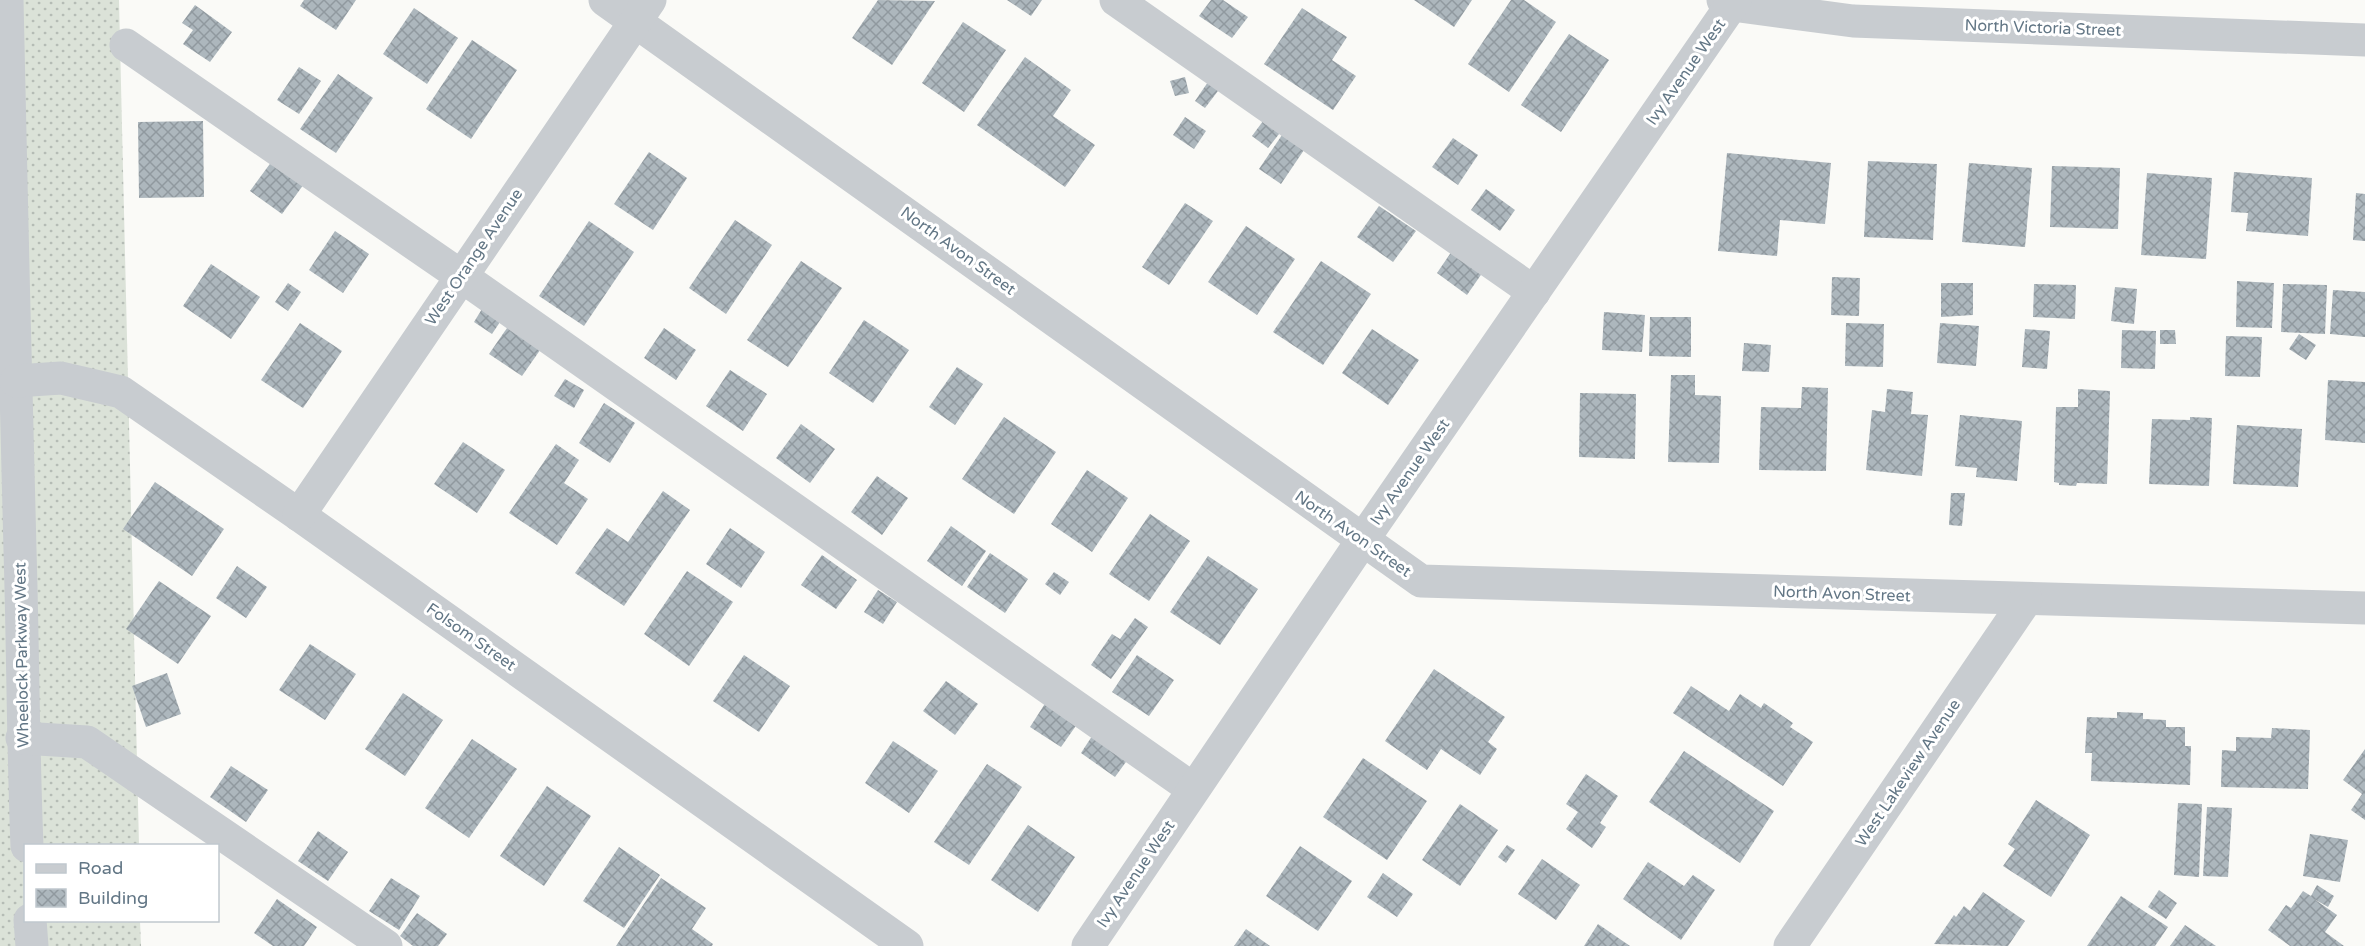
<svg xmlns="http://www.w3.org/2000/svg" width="2365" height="946" viewBox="0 0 2365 946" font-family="'Varela Round',sans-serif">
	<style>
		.grass { fill: url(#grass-dots) }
		.building { fill: url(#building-cross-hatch) }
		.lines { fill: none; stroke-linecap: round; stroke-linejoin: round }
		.minor { stroke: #c8ccd0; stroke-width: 33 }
		.labels { text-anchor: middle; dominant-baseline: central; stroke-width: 6; stroke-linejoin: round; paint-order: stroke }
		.street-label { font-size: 16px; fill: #627685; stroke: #fff }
	</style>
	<defs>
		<pattern id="grass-dots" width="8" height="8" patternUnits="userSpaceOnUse" patternTransform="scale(1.5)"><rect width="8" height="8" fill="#dbe2d8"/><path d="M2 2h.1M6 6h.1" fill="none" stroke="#b5bcb5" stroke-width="1.8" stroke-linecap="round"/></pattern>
		<pattern id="building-cross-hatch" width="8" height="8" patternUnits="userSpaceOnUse" patternTransform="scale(1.5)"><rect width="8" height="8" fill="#adb7bd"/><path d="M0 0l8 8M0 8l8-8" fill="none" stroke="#90999f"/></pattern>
	</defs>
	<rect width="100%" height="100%" fill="#fafaf7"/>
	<path class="grass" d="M 0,0 L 119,0 L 139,845 L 26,846 L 26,920 L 140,921 L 141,946 L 0,946 Z"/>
	<g class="building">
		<path d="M 304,0 L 356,0 L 336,30 L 300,6 Z"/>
		<path d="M 878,0 L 935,1 L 892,65 L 852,38 Z"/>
		<path d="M 1007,0 L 1042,0 L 1031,16 Z"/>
		<path d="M 1211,0 L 1223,0 L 1248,17 L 1232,38 L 1199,16 Z"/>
		<path d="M 1414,0 L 1472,0 L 1454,27 Z"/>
		<path d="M 1511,0 L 1524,0 L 1556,22 L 1509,92 L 1468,64 Z"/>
		<path d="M 195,5 L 232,32 L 210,62 L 183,44 L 193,30 L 182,23 Z"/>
		<path d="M 414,8 L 458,38 L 427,84 L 383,54 Z"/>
		<path d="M 1302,8 L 1347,37 L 1332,60 L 1356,76 L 1333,110 L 1264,64 Z"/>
		<path d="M 963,22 L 1006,50 L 964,112 L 922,83 Z"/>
		<path d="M 1569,34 L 1609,60 L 1561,132 L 1521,105 Z"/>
		<path d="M 472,40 L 517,70 L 471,139 L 426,109 Z"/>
		<path d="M 1025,57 L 1071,90 L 1053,116 L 1095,145 L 1065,187 L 977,125 Z"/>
		<path d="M 299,67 L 321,81 L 299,114 L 277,100 Z"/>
		<path d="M 338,74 L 373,98 L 336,153 L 300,129 Z"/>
		<path d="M 1185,77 L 1189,93 L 1175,96 L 1170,81 Z"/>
		<path d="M 1210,79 L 1221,87 L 1205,108 L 1195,101 Z"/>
		<path d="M 1185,117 L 1206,131 L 1194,149 L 1173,135 Z"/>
		<path d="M 1266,117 L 1283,129 L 1268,148 L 1252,136 Z"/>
		<path d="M 203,121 L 204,197 L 139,198 L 138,122 Z"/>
		<path d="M 1282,135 L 1304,150 L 1281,184 L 1259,169 Z"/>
		<path d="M 1453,138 L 1478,155 L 1458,185 L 1432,167 Z"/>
		<path d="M 649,152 L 687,178 L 653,230 L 614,204 Z"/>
		<path d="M 1727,153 L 1831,163 L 1825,224 L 1780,220 L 1777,256 L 1718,251 Z"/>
		<path d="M 272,161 L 304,184 L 282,214 L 250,191 Z"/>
		<path d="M 1868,161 L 1937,164 L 1933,240 L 1864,237 Z"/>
		<path d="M 1969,163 L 2032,168 L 2025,247 L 1962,242 Z"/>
		<path d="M 2052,166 L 2120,168 L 2118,229 L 2050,227 Z"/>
		<path d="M 2234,172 L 2312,178 L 2308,236 L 2246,231 L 2248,213 L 2231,212 Z"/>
		<path d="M 2147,173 L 2212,178 L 2206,259 L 2141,255 Z"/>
		<path d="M 1486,189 L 1515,210 L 1500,231 L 1471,210 Z"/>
		<path d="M 2356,193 L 2365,194 L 2365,241 L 2353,240 Z"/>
		<path d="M 1185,203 L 1213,221 L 1169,285 L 1142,267 Z"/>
		<path d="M 1379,206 L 1416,231 L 1393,262 L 1357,237 Z"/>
		<path d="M 735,220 L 772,245 L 726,314 L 689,288 Z"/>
		<path d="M 589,221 L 634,252 L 584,326 L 539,296 Z"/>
		<path d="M 1246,226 L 1295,259 L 1257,315 L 1208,282 Z"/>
		<path d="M 335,231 L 369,254 L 343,293 L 309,270 Z"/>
		<path d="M 1454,248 L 1485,269 L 1467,295 L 1437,273 Z"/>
		<path d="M 801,261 L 842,288 L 788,367 L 747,340 Z"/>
		<path d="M 1321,261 L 1371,294 L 1323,365 L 1273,332 Z"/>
		<path d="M 211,264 L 260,297 L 231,339 L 183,306 Z"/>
		<path d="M 1832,277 L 1860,278 L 1859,316 L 1831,315 Z"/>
		<path d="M 2237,281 L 2274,283 L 2272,328 L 2236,327 Z"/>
		<path d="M 288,283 L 301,292 L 288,311 L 275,302 Z"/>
		<path d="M 1941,283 L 1973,283 L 1973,315 L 1941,317 Z"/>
		<path d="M 2034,284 L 2076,285 L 2075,319 L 2033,317 Z"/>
		<path d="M 2283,284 L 2327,285 L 2325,334 L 2281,332 Z"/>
		<path d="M 2115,287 L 2137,289 L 2134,324 L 2111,321 Z"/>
		<path d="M 2333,290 L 2365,292 L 2365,337 L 2330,334 Z"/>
		<path d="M 482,309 L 500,322 L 492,334 L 474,322 Z"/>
		<path d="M 1604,312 L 1645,315 L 1642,352 L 1602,350 Z"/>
		<path d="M 1650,317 L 1691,317 L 1691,357 L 1649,356 Z"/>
		<path d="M 864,320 L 909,350 L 873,403 L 829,373 Z"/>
		<path d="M 512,321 L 545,343 L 522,376 L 489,354 Z"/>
		<path d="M 300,323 L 342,351 L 303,408 L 261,380 Z"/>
		<path d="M 1846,323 L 1884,324 L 1883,367 L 1845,366 Z"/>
		<path d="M 1940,323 L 1979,326 L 1976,366 L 1937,363 Z"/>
		<path d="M 664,328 L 696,350 L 676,380 L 644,358 Z"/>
		<path d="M 1372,329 L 1419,360 L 1388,405 L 1342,373 Z"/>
		<path d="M 2025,329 L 2050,331 L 2047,369 L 2022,367 Z"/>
		<path d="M 2122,330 L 2156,331 L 2155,369 L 2121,368 Z"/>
		<path d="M 2160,330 L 2175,330 L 2176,344 L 2160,344 Z"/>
		<path d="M 2299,334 L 2316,345 L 2306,360 L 2289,349 Z"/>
		<path d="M 2226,336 L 2262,337 L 2260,377 L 2225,376 Z"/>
		<path d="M 1744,343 L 1771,345 L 1769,372 L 1742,371 Z"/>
		<path d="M 957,367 L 983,384 L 955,425 L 929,407 Z"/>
		<path d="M 730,370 L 767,394 L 743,431 L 706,406 Z"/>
		<path d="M 1671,375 L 1695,375 L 1695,395 L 1721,396 L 1719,463 L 1668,462 Z"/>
		<path d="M 565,379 L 584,390 L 574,408 L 554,396 Z"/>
		<path d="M 2328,380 L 2365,382 L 2365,443 L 2325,440 Z"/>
		<path d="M 1802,387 L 1828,388 L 1826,471 L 1759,470 L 1761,407 L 1801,408 Z"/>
		<path d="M 1887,389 L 1913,392 L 1911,414 L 1928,415 L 1922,476 L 1866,470 L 1872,410 L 1885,412 Z"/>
		<path d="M 2078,389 L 2110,391 L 2107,484 L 2077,483 L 2076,486 L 2059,485 L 2059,483 L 2054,482 L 2056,407 L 2078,407 Z"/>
		<path d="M 1580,393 L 1636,394 L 1635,459 L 1579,457 Z"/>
		<path d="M 604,403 L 635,423 L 610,463 L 579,443 Z"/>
		<path d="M 1960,415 L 2022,421 L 2017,481 L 1976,477 L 1977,468 L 1955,466 Z"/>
		<path d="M 1004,417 L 1056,452 L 1014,514 L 962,479 Z"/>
		<path d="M 2190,417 L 2212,418 L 2209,486 L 2149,484 L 2152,419 L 2190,420 Z"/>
		<path d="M 801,424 L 835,449 L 810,483 L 776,458 Z"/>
		<path d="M 2237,425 L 2302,429 L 2298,487 L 2233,484 Z"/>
		<path d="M 463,442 L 505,470 L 477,513 L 434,484 Z"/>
		<path d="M 556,444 L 579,460 L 564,483 L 588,499 L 557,545 L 509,513 Z"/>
		<path d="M 1087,470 L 1128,498 L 1092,552 L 1051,524 Z"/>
		<path d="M 877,476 L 908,498 L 882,535 L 851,512 Z"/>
		<path d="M 155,482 L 224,529 L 192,576 L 123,529 Z"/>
		<path d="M 663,491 L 690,510 L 624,606 L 575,573 L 607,528 L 628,542 Z"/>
		<path d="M 1951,493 L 1965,493 L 1962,526 L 1949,525 Z"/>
		<path d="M 1150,514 L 1190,541 L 1149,601 L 1109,574 Z"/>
		<path d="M 951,526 L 986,551 L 962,586 L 927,561 Z"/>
		<path d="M 730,528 L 765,552 L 741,588 L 706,564 Z"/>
		<path d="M 990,553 L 1028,579 L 1005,613 L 967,587 Z"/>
		<path d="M 822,555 L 857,580 L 836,609 L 801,585 Z"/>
		<path d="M 1208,556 L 1258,589 L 1220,645 L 1170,612 Z"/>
		<path d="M 237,566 L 267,587 L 246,618 L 216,598 Z"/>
		<path d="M 687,571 L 733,602 L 689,666 L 644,634 Z"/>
		<path d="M 1054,572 L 1069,582 L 1060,595 L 1045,584 Z"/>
		<path d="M 159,581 L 211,616 L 178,664 L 126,629 Z"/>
		<path d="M 878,590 L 897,602 L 883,624 L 864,612 Z"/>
		<path d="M 1135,618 L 1148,627 L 1111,679 L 1091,665 L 1112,634 L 1120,639 Z"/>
		<path d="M 310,644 L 356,674 L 325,720 L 279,690 Z"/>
		<path d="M 744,655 L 790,686 L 759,732 L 713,701 Z"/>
		<path d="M 1137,655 L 1174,680 L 1149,716 L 1112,692 Z"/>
		<path d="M 1434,669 L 1505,717 L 1488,742 L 1497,749 L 1480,775 L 1441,749 L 1427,770 L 1385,741 Z"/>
		<path d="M 167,673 L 181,714 L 146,727 L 132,686 Z"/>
		<path d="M 946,681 L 978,704 L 955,735 L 923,711 Z"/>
		<path d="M 1691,686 L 1729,711 L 1740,694 L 1761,708 L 1764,703 L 1793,723 L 1790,727 L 1813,742 L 1783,786 L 1673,713 Z"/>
		<path d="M 403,693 L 443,720 L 405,776 L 365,749 Z"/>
		<path d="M 1048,699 L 1080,720 L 1061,747 L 1030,727 Z"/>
		<path d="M 2117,712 L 2143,713 L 2143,719 L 2166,720 L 2166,727 L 2185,727 L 2185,746 L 2191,746 L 2190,785 L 2091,781 L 2092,753 L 2085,753 L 2087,717 L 2117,718 Z"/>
		<path d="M 2272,728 L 2310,730 L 2308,789 L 2221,787 L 2222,750 L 2236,751 L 2236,737 L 2271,738 Z"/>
		<path d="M 1096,730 L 1131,755 L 1115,777 L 1081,753 Z"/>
		<path d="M 472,739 L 517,769 L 469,838 L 425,808 Z"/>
		<path d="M 893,741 L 938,771 L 909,813 L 865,783 Z"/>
		<path d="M 2365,749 L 2365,820 L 2351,810 L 2362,794 L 2343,780 Z"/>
		<path d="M 1684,751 L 1774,811 L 1740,863 L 1649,802 Z"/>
		<path d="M 1363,758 L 1427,801 L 1387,860 L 1323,817 Z"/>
		<path d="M 987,764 L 1022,787 L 969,865 L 934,842 Z"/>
		<path d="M 231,766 L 268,790 L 246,822 L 210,797 Z"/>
		<path d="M 1586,774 L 1618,796 L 1600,823 L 1606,827 L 1592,848 L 1566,829 L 1578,812 L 1566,804 Z"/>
		<path d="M 547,786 L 591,816 L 544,886 L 500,856 Z"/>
		<path d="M 2036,800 L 2090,835 L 2051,897 L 2003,866 L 2015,849 L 2008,844 Z"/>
		<path d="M 2178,803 L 2202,804 L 2199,877 L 2174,875 Z"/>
		<path d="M 1460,804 L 1498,830 L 1460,886 L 1422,860 Z"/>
		<path d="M 2207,807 L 2232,808 L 2228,877 L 2203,876 Z"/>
		<path d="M 1028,825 L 1075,857 L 1038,912 L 991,880 Z"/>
		<path d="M 318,831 L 348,852 L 328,881 L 298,861 Z"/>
		<path d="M 2310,834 L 2348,840 L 2340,882 L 2303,876 Z"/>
		<path d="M 1507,845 L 1515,850 L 1506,863 L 1498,857 Z"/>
		<path d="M 1300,846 L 1352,881 L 1318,931 L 1266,896 Z"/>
		<path d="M 619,847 L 660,875 L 624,928 L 583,901 Z"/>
		<path d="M 1542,859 L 1580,885 L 1556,920 L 1518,894 Z"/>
		<path d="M 1648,862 L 1684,886 L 1693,875 L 1715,890 L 1681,940 L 1623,899 Z"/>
		<path d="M 1383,873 L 1413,894 L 1397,917 L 1367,897 Z"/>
		<path d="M 391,878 L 420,896 L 399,930 L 369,911 Z"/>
		<path d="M 661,878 L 706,908 L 692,929 L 713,944 L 712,946 L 616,946 Z"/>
		<path d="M 2317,885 L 2334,896 L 2328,907 L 2314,899 L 2337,915 L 2325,932 L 2344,946 L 2290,946 L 2268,930 L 2286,905 L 2291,908 L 2303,891 L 2311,896 Z"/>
		<path d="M 2159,890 L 2177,903 L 2166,919 L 2148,907 Z"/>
		<path d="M 1983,892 L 2025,921 L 2008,946 L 1934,944 L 1954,915 L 1956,917 L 1964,906 L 1970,911 Z"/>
		<path d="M 2121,896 L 2168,927 L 2155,946 L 2087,946 Z"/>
		<path d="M 277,899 L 317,927 L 304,946 L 273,946 L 254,933 Z"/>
		<path d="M 417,913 L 447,934 L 438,946 L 413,946 L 400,936 Z"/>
		<path d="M 1598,924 L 1630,946 L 1584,946 Z"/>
		<path d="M 2185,925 L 2216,946 L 2170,946 Z"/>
		<path d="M 1246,929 L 1270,946 L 1234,946 Z"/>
	</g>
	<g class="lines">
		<g class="minor">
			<path d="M 7,0 C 10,183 16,367 20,550 C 23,649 23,747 27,846"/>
			<path d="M 605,0 L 1421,581 L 2365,608"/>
			<path d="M 1116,0 L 1534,292"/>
			<path d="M 1723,0 L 1732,5 L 1853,21 L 2365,40"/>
			<path d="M 126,45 L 461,276 L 1193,789"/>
			<path d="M 16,381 L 61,378 L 121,392 L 299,515 L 907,946"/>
			<path d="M 299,515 L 650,0"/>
			<path d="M 22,738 L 87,742 L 386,946"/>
			<path d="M 30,920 L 32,946"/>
			<path d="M 1088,946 L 1362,541 L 1735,0"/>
			<path d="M 1790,946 L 2026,600"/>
		</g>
	</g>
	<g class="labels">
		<g class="street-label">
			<text transform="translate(2043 28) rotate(2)">North Victoria Street</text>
			<text transform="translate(1686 72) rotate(-55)">Ivy Avenue West</text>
			<text transform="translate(958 251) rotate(36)">North Avon Street</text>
			<text transform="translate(474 257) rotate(-56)">West Orange Avenue</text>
			<text transform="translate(1410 472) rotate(-55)">Ivy Avenue West</text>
			<text transform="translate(1353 534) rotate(35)">North Avon Street</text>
			<text transform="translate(1842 594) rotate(2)">North Avon Street</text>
			<text transform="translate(471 637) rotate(35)">Folsom Street</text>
			<text transform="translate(22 655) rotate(-91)">Wheelock Parkway West</text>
			<text transform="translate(1908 773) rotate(-56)">West Lakeview Avenue</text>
			<text transform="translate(1136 874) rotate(-56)">Ivy Avenue West</text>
		</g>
	</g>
	<rect x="24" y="844" width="195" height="78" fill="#ffffff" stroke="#c0c8ce" stroke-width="1.5"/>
	<rect x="36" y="864" width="30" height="9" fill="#c8ccd0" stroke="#c0c8ce" stroke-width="1.5"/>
	<text x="78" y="874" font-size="18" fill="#627685">Road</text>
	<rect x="36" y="889" width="30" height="18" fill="url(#building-cross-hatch)" stroke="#c0c8ce" stroke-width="1.5"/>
	<text x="78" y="904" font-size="18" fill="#627685">Building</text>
</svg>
